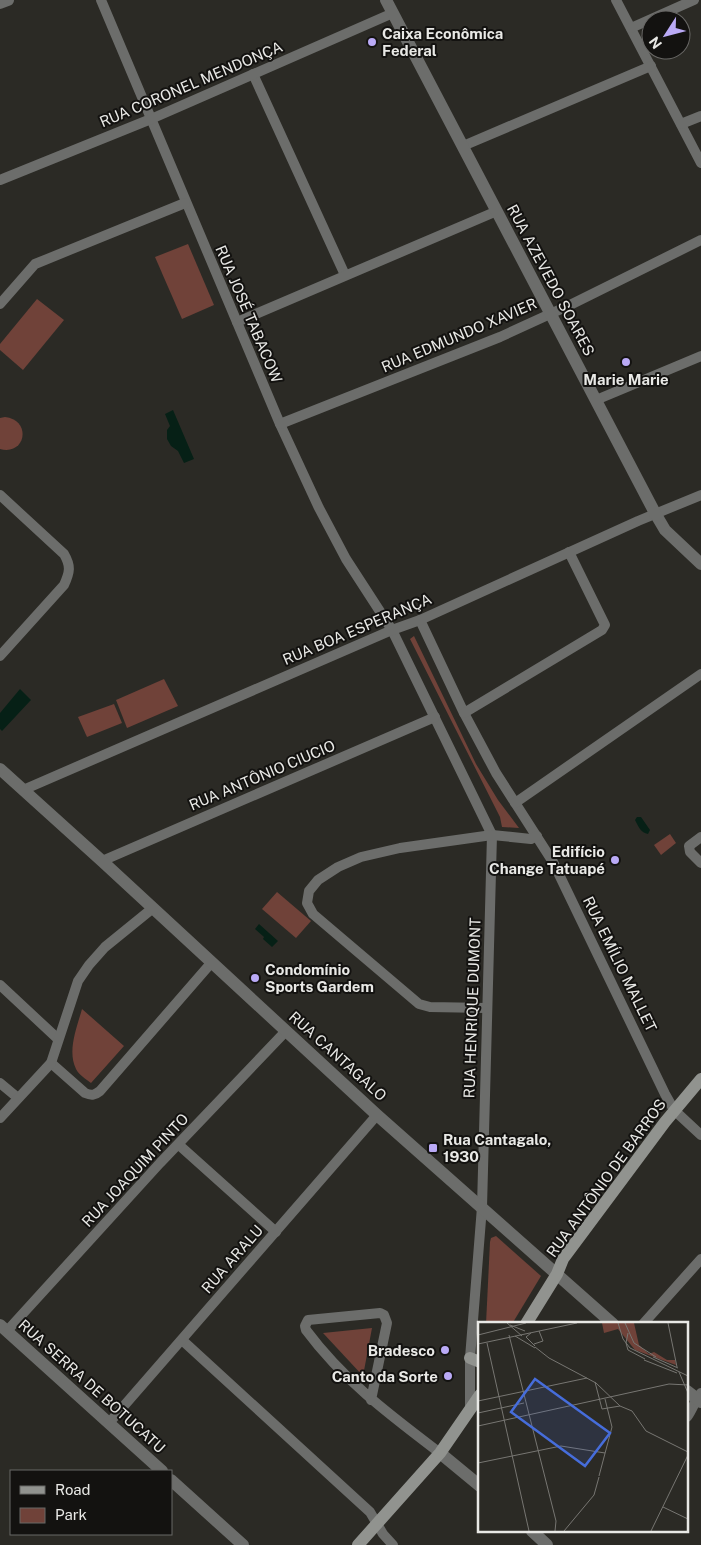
<svg xmlns="http://www.w3.org/2000/svg" width="701" height="1545" viewBox="0 0 701 1545" font-family="'Public Sans',sans-serif">
	<style>
		.green { fill: #704239 }
		.water { fill: #062016 }
		.lines { fill: none; stroke-linecap: round; stroke-linejoin: round }
		.minor { stroke: #6c6d6b; stroke-width: 10 }
		.tertiary { stroke: #6c6d6b; stroke-width: 12 }
		.secondary { stroke: #91938f; stroke-width: 12 }
		.poi-dot { fill: #baaaf6; stroke: #131210; stroke-width: 2 }
		.labels { text-anchor: middle; dominant-baseline: central; stroke-width: 4; stroke-linejoin: round; paint-order: stroke }
		.poi-label { font-size: 15px; font-weight: bold; fill: #e9e9e6; stroke: #131210; text-anchor: start }
		.street-label { font-size: 15px; fill: #e9e9e6; stroke: #131210 }
		.inset-road { fill: none; stroke: #777672; stroke-width: 1 }
		.view { fill: #466ddb; fill-opacity: 0.15; stroke: #466ddb; stroke-width: 2.5 }
		.inset-edge { fill: none; stroke: #e9e9e6; stroke-width: 2.5 }
	</style>
	<rect width="100%" height="100%" fill="#2b2a25"/>
	<g class="green">
		<path d="M 188,244 L 214,305 L 182,319 L 155,257 Z"/>
		<path d="M 37,299 L 64,320 L 23,370 L 0,350 L 0,344 Z"/>
		<path d="M 5,417 C 32,420 26,456 0,449 L 0,418 Z"/>
		<path d="M 414,636 L 476,764 L 498,800 L 519,828 L 502,827 L 500,817 L 410,639 Z"/>
		<path d="M 164,679 L 178,706 L 127,728 L 116,700 Z"/>
		<path d="M 114,704 L 122,723 L 87,737 L 78,717 Z"/>
		<path d="M 670,834 L 676,843 L 661,855 L 654,845 Z"/>
		<path d="M 277,892 L 311,921 L 296,938 L 262,909 Z"/>
		<path d="M 82,1009 L 124,1046 L 91,1083 C 86,1079 79,1075 76,1069 C 67,1051 77,1027 82,1009 Z"/>
		<path d="M 496,1236 L 541,1276 L 512,1324 L 486,1324 L 490,1242 L 491,1238 Z"/>
		<path d="M 372,1328 L 363,1376 L 323,1333 Z"/>
	</g>
	<g class="water">
		<path d="M 173,410 L 194,459 L 184,463 L 178,451 L 171,446 L 167,439 L 167,430 L 170,426 L 165,414 Z"/>
		<path d="M 20,689 L 31,700 L 2,731 L 0,729 L 0,713 Z"/>
		<path d="M 637,817 L 641,817 L 650,830 L 648,834 C 641,833 638,826 635,820 Z"/>
		<path d="M 259,924 L 278,941 L 272,947 L 263,939 L 264,937 L 255,929 Z"/>
	</g>
	<g class="lines">
		<g class="minor">
			<path d="M 101,0 L 280,424 L 319,508 L 346,559 L 392,630 L 492,835 L 482,1207 L 470,1358 L 470,1410"/>
			<path d="M 616,0 L 701,163"/>
			<path d="M 631,28 L 694,0"/>
			<path d="M 253,74 L 345,275"/>
			<path d="M 681,124 L 701,116"/>
			<path d="M 463,146 L 651,66"/>
			<path d="M 0,180 L 151,119 L 393,13"/>
			<path d="M 0,304 L 35,264 L 185,203"/>
			<path d="M 237,322 L 497,211"/>
			<path d="M 596,400 L 701,356"/>
			<path d="M 280,424 L 500,337 L 572,304 L 701,240"/>
			<path d="M 0,495 L 64,554 C 71,566 70,572 64,585 L 0,656"/>
			<path d="M 420,620 L 464,713 L 496,773 L 553,862 L 665,1094 L 674,1110 L 701,1135"/>
			<path d="M 464,713 L 602,630 L 605,625 L 569,552"/>
			<path d="M 23,790 L 392,630 L 420,620 L 638,521 L 701,495"/>
			<path d="M 515,803 L 701,674"/>
			<path d="M 701,837 L 689,846 L 690,852 L 701,863"/>
			<path d="M 102,861 L 435,717"/>
			<path d="M 0,985 L 58,1039"/>
			<path d="M 486,1008 L 430,1007 L 419,1004 L 313,914 L 307,903 L 309,891 L 318,880 L 338,867 L 361,857 L 400,848 L 492,835 L 531,839 L 537,836"/>
			<path d="M 51,1063 L 85,1093 C 92,1096 95,1095 100,1091 L 212,962"/>
			<path d="M 0,1083 L 18,1098"/>
			<path d="M 0,1118 L 51,1063 L 78,981 L 89,965 L 105,947 L 153,908"/>
			<path d="M 179,1145 L 276,1232"/>
			<path d="M 643,1324 L 701,1259"/>
			<path d="M 7,1331 L 160,1163 L 286,1031"/>
			<path d="M 182,1340 L 370,1512 L 383,1534 L 393,1545"/>
			<path d="M 371,1400 L 387,1323 L 384,1315 L 380,1313 L 308,1320 L 305,1326 L 306,1330 C 344,1381 390,1415 440,1453"/>
			<path d="M 687,1417 C 693,1409 695,1400 701,1393"/>
			<path d="M 109,1423 L 377,1115"/>
		</g>
		<g class="tertiary">
			<path d="M 386,0 L 655,513 L 665,530 L 701,564"/>
			<path d="M 0,3 L 8,0"/>
			<path d="M 0,769 L 102,861 L 377,1115 L 613,1324"/>
			<path d="M 0,1325 L 162,1471"/>
			<path d="M 687,1391 L 701,1402"/>
			<path d="M 440,1453 L 480,1486"/>
			<path d="M 171,1480 L 243,1545"/>
			<path d="M 532,1531 L 547,1545"/>
		</g>
		<g class="secondary">
			<path d="M 526,1324 L 557,1274 L 563,1259 L 665,1122 L 701,1079"/>
			<path d="M 470,1358 L 480,1362"/>
			<path d="M 358,1545 L 440,1453 L 480,1395"/>
		</g>
	</g>
	<g class="poi-dot">
		<circle cx="372" cy="42" r="5"/>
		<circle cx="626" cy="362" r="5"/>
		<circle cx="615" cy="860" r="5"/>
		<circle cx="255" cy="978" r="5"/>
		<rect x="428" y="1143" width="10" height="10" rx="2.5"/>
		<circle cx="445" cy="1350" r="5"/>
		<circle cx="448" cy="1376" r="5"/>
	</g>
	<g class="labels">
		<g class="poi-label">
			<text x="382" y="33">Caixa Econômica<tspan x="382" dy="17">Federal</tspan></text>
			<text x="626" y="379" text-anchor="middle">Marie Marie</text>
			<text x="605" y="851" text-anchor="end">Edifício<tspan x="605" dy="17">Change Tatuapé</tspan></text>
			<text x="265" y="969">Condomínio<tspan x="265" dy="17">Sports Gardem</tspan></text>
			<text x="443" y="1139">Rua Cantagalo,<tspan x="443" dy="17">1930</tspan></text>
			<text x="435" y="1350" text-anchor="end">Bradesco</text>
			<text x="438" y="1376" text-anchor="end">Canto da Sorte</text>
		</g>
		<g class="street-label">
			<text transform="translate(191 84) rotate(-23)">RUA CORONEL MENDONÇA</text>
			<text transform="translate(551 280) rotate(62)">RUA AZEVEDO SOARES</text>
			<text transform="translate(249 314) rotate(67)">RUA JOSÉ TABACOW</text>
			<text transform="translate(459 335) rotate(-23)">RUA EDMUNDO XAVIER</text>
			<text transform="translate(357 629) rotate(-23)">RUA BOA ESPERANÇA</text>
			<text transform="translate(262 775) rotate(-23)">RUA ANTÔNIO CIUCIO</text>
			<text transform="translate(620 964) rotate(64)">RUA EMÍLIO MALLET</text>
			<text transform="translate(472 1008) rotate(-88)">RUA HENRIQUE DUMONT</text>
			<text transform="translate(338 1056) rotate(42)">RUA CANTAGALO</text>
			<text transform="translate(135 1170) rotate(-47)">RUA JOAQUIM PINTO</text>
			<text transform="translate(606 1178) rotate(-54)">RUA ANTÔNIO DE BARROS</text>
			<text transform="translate(232 1259) rotate(-49)">RUA ARALU</text>
			<text transform="translate(92 1386) rotate(42)">RUA SERRA DE BOTUCATU</text>
		</g>
	</g>
	<g transform="translate(478 1322)">
		<rect width="210" height="210" fill="#2b2a25"/>
		<path d="M 124,1 L 156,1 L 161,23 L 171,32 L 176,30 L 189,38 L 197,38 L 198,43 L 157,28 L 140,7 L 126,11 Z" fill="#704239"/>
		<path class="inset-road" d="M 29,1 L 44,14M 140,1 L 145,17 L 152,26 L 210,54M 147,1 L 156,21 L 178,35M 190,1 L 199,45M 32,3 L 47,9M 53,11 L 48,15 L 57,24M 150,11 L 148,21 L 150,28 L 167,37M 0,13 L 48,1M 31,13 L 78,199 L 77,209M 37,14 L 57,26M 9,21 L 51,209M 0,22 L 99,1M 56,22 L 65,19 L 61,9M 57,25 L 71,36 L 118,61 L 142,84 L 154,89 L 168,109 L 210,130M 175,35 L 200,46M 166,38 L 199,51M 201,50 L 210,71M 117,60 L 124,87 L 142,84M 0,79 L 109,56M 0,91 L 46,81M 0,104 L 191,62 L 210,63M 0,141 L 83,124 L 127,131M 121,154 L 134,105 L 127,77M 185,185 L 210,197M 86,209 L 116,173 L 121,155M 173,209 L 210,133"/>
		<path class="view" d="M 57,57 L 132,111 L 107,144 L 33,90 Z"/>
		<rect width="210" height="210" class="inset-edge"/>
	</g>
	<rect x="10" y="1470" width="162" height="65" fill="#131210" stroke="#696866"/>
	<rect x="20" y="1486" width="25" height="8" fill="#91938f" stroke="#696866"/>
	<text x="55" y="1495" font-size="15" fill="#e9e9e6">Road</text>
	<rect x="20" y="1508" width="25" height="15" fill="#704239" stroke="#696866"/>
	<text x="55" y="1520" font-size="15" fill="#e9e9e6">Park</text>
	<g transform="translate(666 35) rotate(234)"><circle r="24" fill="#131210" stroke="#696866"/>
	<path d="M0-4L9 19L0 12L-9 19Z" fill="#baaaf6"/>
	<text y="-8" font-size="14" font-weight="bold" text-anchor="middle" fill="#e9e9e6">N</text>
	</g>
</svg>
